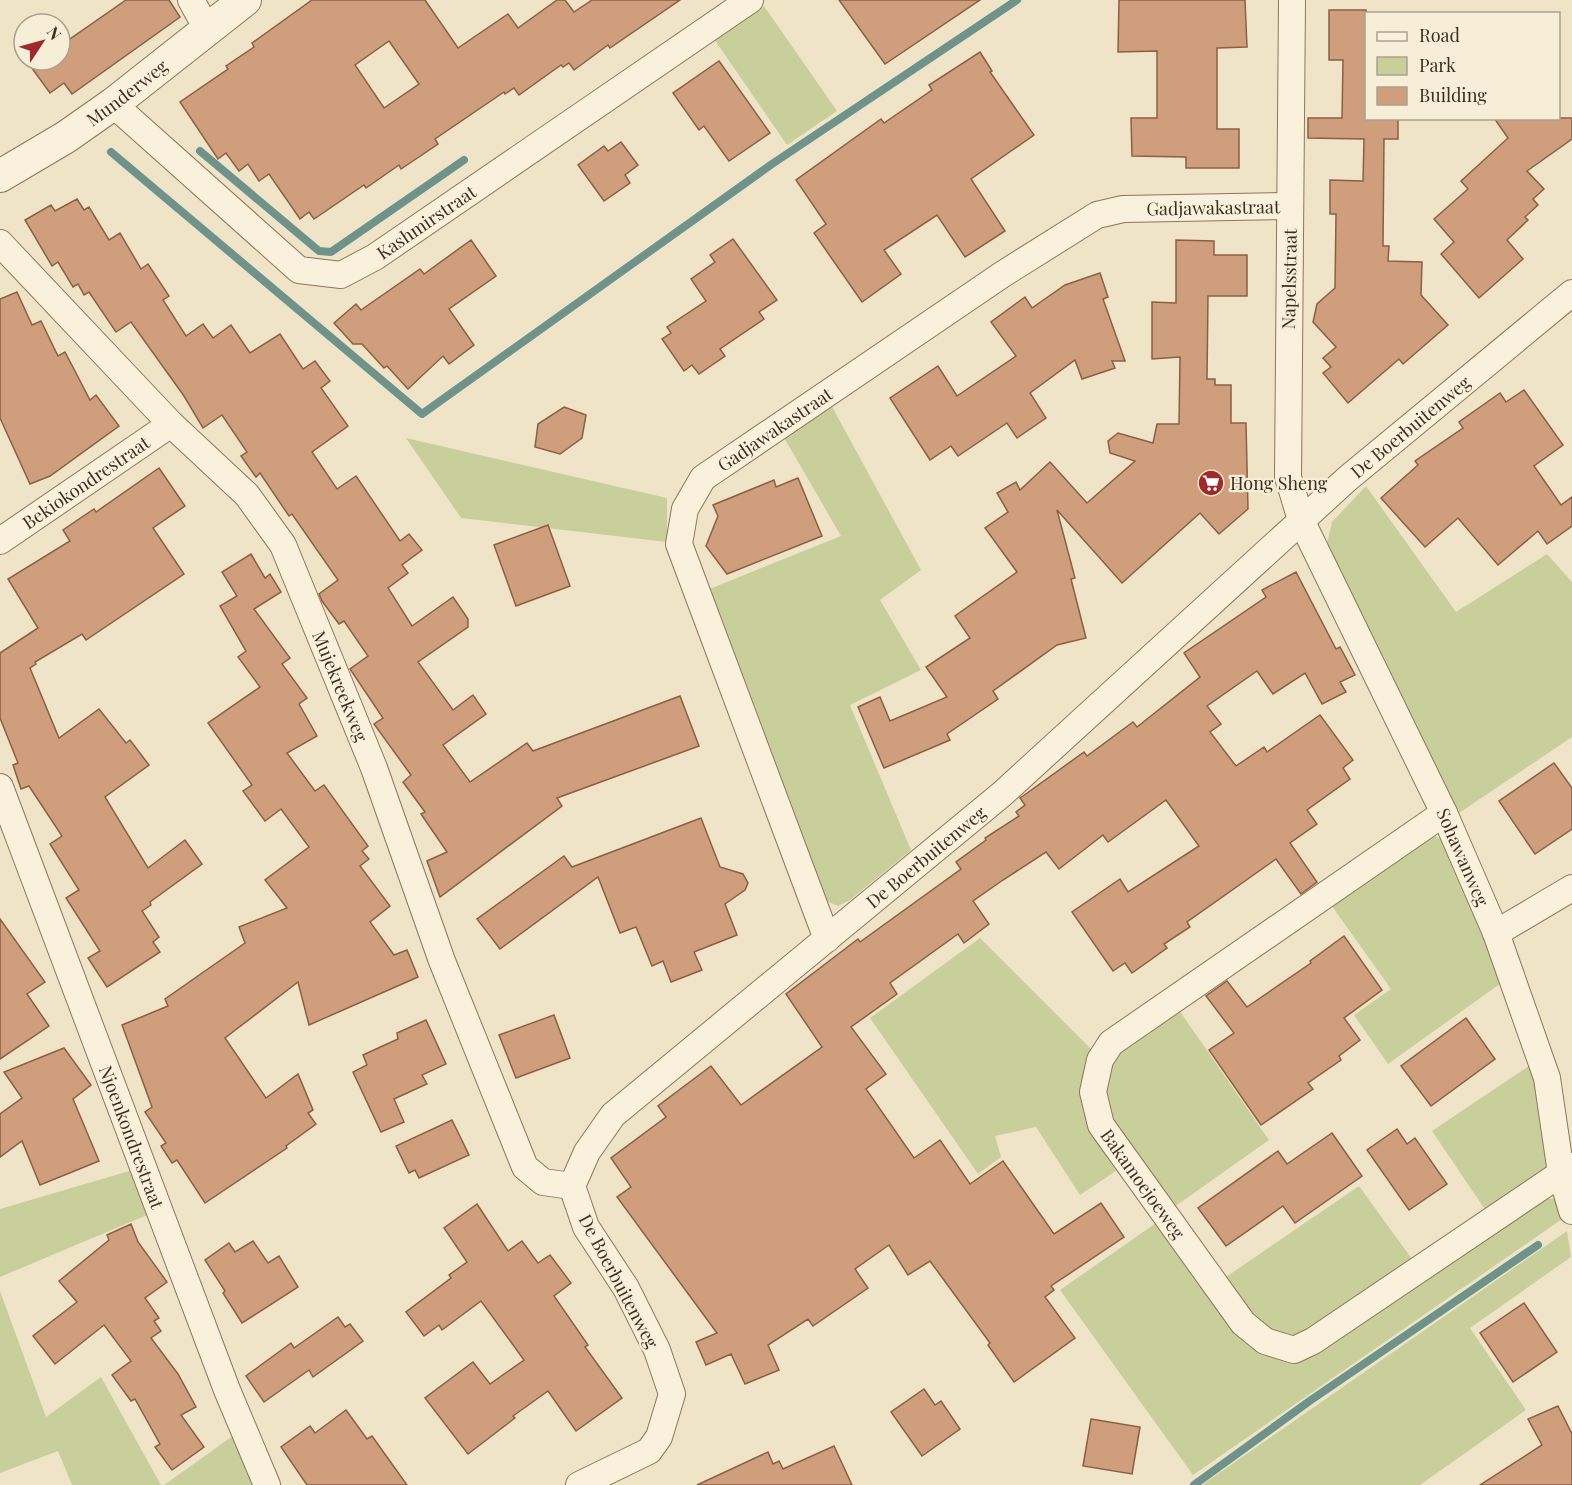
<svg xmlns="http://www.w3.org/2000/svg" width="1572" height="1485" viewBox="0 0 1572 1485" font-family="'Playfair Display',serif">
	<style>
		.green { fill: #c9cf9b }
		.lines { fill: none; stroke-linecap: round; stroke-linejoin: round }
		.stream { stroke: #6f938a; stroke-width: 8 }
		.building { fill: #cf9f7d; stroke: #8d5f41; stroke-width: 1.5; fill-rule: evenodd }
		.minor-casing { stroke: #8d765c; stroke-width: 28 }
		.tertiary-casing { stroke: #8d765c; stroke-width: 34 }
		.minor { stroke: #faf1dc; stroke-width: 26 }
		.tertiary { stroke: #faf1dc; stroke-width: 32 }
		.labels { text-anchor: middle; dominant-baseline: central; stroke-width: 4.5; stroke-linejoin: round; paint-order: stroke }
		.street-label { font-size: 18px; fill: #3d2e20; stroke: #f7eed8 }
		.poi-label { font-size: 18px; fill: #3d2e20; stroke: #f7eed8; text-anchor: start }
	</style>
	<rect width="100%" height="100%" fill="#f0e4c8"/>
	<g class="green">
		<path d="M 764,6 L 837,111 L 787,145 L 714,39 Z"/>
		<path d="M 830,403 L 921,570 L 880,600 L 921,670 L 850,705 L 911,850 L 850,900 L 838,906 L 822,899 L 707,590 L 841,536 L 782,434 Z"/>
		<path d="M 406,438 L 667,498 L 667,542 L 461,518 Z"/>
		<path d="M 1366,486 L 1456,612 L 1547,554 L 1572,582 L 1572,737 L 1459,813 L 1326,548 L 1332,522 Z"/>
		<path d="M 1435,836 L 1444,840 L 1504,981 L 1388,1064 L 1354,1015 L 1391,989 L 1329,902 L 1427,838 Z"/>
		<path d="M 980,938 L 1093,1051 C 1090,1066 1083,1083 1083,1098 C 1083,1125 1103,1149 1116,1171 L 1080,1195 L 1036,1127 L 995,1136 L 1001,1157 L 978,1174 L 870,1018 Z"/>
		<path d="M 1179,1010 L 1269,1140 L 1170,1210 L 1116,1134 L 1103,1093 L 1113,1057 Z"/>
		<path d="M 1532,1064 L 1550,1162 L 1545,1172 L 1486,1211 L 1432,1131 Z"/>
		<path d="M 136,1169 L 152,1213 L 0,1277 L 0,1209 Z"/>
		<path d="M 1359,1186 L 1412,1259 L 1306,1332 L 1292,1339 L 1264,1332 L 1223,1279 Z"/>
		<path d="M 1541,1198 L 1556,1199 L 1565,1217 L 1193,1475 L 1060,1290 L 1156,1223 L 1278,1357 Z"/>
		<path d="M 1567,1231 L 1571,1257 L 1470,1328 L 1526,1410 L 1420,1485 L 1202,1485 Z"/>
		<path d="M 0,1291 L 46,1417 L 101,1377 L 161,1485 L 72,1485 L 58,1451 L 0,1473 Z"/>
		<path d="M 237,1433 L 260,1485 L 164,1485 Z"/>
	</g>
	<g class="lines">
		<g class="stream">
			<path d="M 200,151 L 319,251 L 331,252 L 464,160"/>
			<path d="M 111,152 L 422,414 L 772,164 L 1017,0"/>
			<path d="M 1194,1485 L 1311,1400 L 1538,1245"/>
		</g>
	</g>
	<g class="building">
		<path d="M 126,0 L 169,0 L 180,17 L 72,94 L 64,83 L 50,93 L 26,60 L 60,60 L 60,46 Z"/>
		<path d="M 312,0 L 425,0 L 458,48 L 508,14 L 518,28 L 557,0 L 565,0 L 574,12 L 592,0 L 680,0 L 610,48 L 608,45 L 574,70 L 569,63 L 563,67 L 561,65 L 519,95 L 514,88 L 505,94 L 504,92 L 435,139 L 438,144 L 401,169 L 399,165 L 366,188 L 364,185 L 314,219 L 309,212 L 300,219 L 269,174 L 259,181 L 248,164 L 239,171 L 226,153 L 218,159 L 180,102 L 228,69 L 226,66 L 254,47 L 252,43 ZM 389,41 L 419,84 L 384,108 L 355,65 Z"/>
		<path d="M 839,0 L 980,0 L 885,64 Z"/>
		<path d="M 1119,0 L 1245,0 L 1247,47 L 1217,48 L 1217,129 L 1239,129 L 1239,168 L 1186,168 L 1186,157 L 1132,156 L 1131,118 L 1157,118 L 1157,51 L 1118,52 Z"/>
		<path d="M 1329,10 L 1366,10 L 1366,118 L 1398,118 L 1398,139 L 1384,139 L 1383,246 L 1389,246 L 1388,261 L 1422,262 L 1421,295 L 1448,325 L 1403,364 L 1399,359 L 1348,403 L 1323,373 L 1331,367 L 1323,358 L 1336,347 L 1313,322 L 1317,304 L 1335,288 L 1336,214 L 1330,214 L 1330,180 L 1363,181 L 1364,139 L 1308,138 L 1308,118 L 1342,118 L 1343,60 L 1329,60 Z"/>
		<path d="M 980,52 L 992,71 L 990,72 L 1034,135 L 971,179 L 1005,231 L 965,257 L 937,215 L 884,250 L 901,274 L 862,302 L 814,233 L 826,224 L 796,180 L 881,119 L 884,123 L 932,90 L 929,85 Z"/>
		<path d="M 719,61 L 770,133 L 729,161 L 704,126 L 699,130 L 673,93 Z"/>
		<path d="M 1494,118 L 1572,118 L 1572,139 L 1527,171 L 1544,189 L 1533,199 L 1538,205 L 1525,217 L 1528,220 L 1507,240 L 1523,259 L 1479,298 L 1441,254 L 1454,242 L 1434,219 L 1468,189 L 1461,181 L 1508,138 Z"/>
		<path d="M 621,142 L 638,165 L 625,175 L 630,183 L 604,201 L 578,165 L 604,146 L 608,151 Z"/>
		<path d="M 77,199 L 84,210 L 89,207 L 109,240 L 120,233 L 141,269 L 148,264 L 169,296 L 163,300 L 186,336 L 203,324 L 213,338 L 231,325 L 250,353 L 280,334 L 303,369 L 315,361 L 330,381 L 321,388 L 348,426 L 312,452 L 337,489 L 356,476 L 400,541 L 409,534 L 422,550 L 402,565 L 408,573 L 388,588 L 412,626 L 453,597 L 468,619 L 468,627 L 418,662 L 453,710 L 473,695 L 486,714 L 443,745 L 470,782 L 527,743 L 533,751 L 680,696 L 699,746 L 557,798 L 562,806 L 440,897 L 427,861 L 447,852 L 421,814 L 425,812 L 403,782 L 411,775 L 374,724 L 383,718 L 350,669 L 368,656 L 344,621 L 339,624 L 322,601 L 319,594 L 338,580 L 292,514 L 289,516 L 260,473 L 256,477 L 241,456 L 247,452 L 222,415 L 203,428 L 184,396 L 131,322 L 116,332 L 89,292 L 84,295 L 78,284 L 73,287 L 58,262 L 52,266 L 25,220 L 51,205 L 55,211 Z"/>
		<path d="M 733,239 L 777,300 L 759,312 L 764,319 L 720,349 L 725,356 L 699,374 L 692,365 L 684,371 L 662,339 L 671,333 L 667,327 L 706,301 L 691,279 L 715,262 L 710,255 Z"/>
		<path d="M 471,240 L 496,276 L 449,309 L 474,345 L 449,364 L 443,356 L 408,389 L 387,366 L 384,368 L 362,344 L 353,344 L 334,323 L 356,304 L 361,310 L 420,269 L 424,274 Z"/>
		<path d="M 1176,240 L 1214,241 L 1214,255 L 1247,255 L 1247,296 L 1208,296 L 1207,379 L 1215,379 L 1215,385 L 1231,385 L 1231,423 L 1246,423 L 1248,509 L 1219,534 L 1200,513 L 1122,583 L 1057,510 L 1075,578 L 1071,579 L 1086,638 L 1057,645 L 993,691 L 998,699 L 947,734 L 950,740 L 884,768 L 858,707 L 880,697 L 890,721 L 947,697 L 926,667 L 970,638 L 955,616 L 1017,572 L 985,528 L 1008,512 L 997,493 L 1016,482 L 1020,490 L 1050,462 L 1087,503 L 1135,461 L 1110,453 L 1108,441 L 1118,433 L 1153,443 L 1157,424 L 1179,424 L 1180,357 L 1152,359 L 1152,302 L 1176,303 Z"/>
		<path d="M 1100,273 L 1108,297 L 1103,299 L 1125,361 L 1112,361 L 1115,368 L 1082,379 L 1075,360 L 1030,393 L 1046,418 L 1017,438 L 1007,423 L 958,456 L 951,446 L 930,460 L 890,398 L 938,366 L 957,396 L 1016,356 L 991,322 L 1025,297 L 1032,308 L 1065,285 Z"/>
		<path d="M 17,292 L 32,325 L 41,321 L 58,356 L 65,352 L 90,400 L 96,395 L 119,426 L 50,476 L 30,484 L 0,418 L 0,299 Z"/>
		<path d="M 1524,390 L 1563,445 L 1534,466 L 1561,505 L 1572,497 L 1572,526 L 1547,544 L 1538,531 L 1498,565 L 1458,518 L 1425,547 L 1381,498 L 1418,465 L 1415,461 L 1463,428 L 1459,422 L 1500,393 L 1506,402 Z"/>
		<path d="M 564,407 L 586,415 L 582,438 L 560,454 L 535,447 L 538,424 Z"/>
		<path d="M 159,468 L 185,506 L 153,528 L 184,574 L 86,640 L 82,634 L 35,662 L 36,664 L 30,668 L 59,738 L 99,709 L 126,743 L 130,740 L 149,765 L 105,797 L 148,868 L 185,840 L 202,864 L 150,902 L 151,905 L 142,911 L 159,937 L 153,942 L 160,952 L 107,987 L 88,958 L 100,951 L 66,898 L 79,890 L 50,844 L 62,836 L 29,786 L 21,789 L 13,765 L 18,763 L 0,718 L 0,653 L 38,628 L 8,579 L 70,541 L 63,530 L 94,509 L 96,512 Z"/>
		<path d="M 798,478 L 822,536 L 727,574 L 706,546 L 718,516 L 713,505 L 774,480 L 776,487 Z"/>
		<path d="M 548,525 L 570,586 L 516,606 L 494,545 Z"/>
		<path d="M 251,554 L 265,578 L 270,574 L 281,592 L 254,609 L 290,658 L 282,664 L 307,698 L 299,704 L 317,736 L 287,753 L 315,791 L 324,785 L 368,846 L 362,851 L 369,859 L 360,866 L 390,906 L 370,922 L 394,955 L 407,950 L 418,977 L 309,1025 L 298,982 L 225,1038 L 266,1098 L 298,1074 L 313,1110 L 308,1113 L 316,1124 L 286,1146 L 287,1148 L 205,1203 L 177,1160 L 172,1163 L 161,1146 L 166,1143 L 145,1112 L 152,1107 L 122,1025 L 168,1006 L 165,999 L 245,943 L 239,927 L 287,908 L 265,880 L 309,847 L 281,809 L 265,821 L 243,791 L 252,785 L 208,723 L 260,687 L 238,657 L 246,651 L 220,606 L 237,596 L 222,572 Z"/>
		<path d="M 1296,572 L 1336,649 L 1340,647 L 1355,675 L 1340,682 L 1346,692 L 1322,704 L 1305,673 L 1273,694 L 1257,671 L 1207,706 L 1221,724 L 1210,732 L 1236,766 L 1264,747 L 1267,752 L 1320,715 L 1353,760 L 1343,768 L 1350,779 L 1307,810 L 1317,824 L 1290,843 L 1317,882 L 1301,894 L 1276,859 L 1187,922 L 1190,927 L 1164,944 L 1167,948 L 1132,973 L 1125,963 L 1113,971 L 1072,912 L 1120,879 L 1128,892 L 1199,846 L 1166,800 L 1108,842 L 1103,835 L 1059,869 L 1046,852 L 1003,880 L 973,901 L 989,924 L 964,943 L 958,934 L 890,983 L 897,994 L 851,1027 L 886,1074 L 866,1089 L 914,1158 L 940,1140 L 970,1184 L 1003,1161 L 1054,1234 L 1101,1203 L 1124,1237 L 1051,1286 L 1054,1290 L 1045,1297 L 1075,1338 L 1014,1382 L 988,1345 L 990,1343 L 930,1261 L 908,1275 L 889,1245 L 855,1269 L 868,1288 L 813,1326 L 808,1319 L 768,1345 L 779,1370 L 745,1384 L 731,1354 L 706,1365 L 696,1342 L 717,1333 L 617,1197 L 631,1187 L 611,1158 L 666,1117 L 658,1106 L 711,1066 L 741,1105 L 822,1047 L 786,994 L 858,939 L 860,942 L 961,869 L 956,862 L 986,840 L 985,838 L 1019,816 L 1016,812 L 1025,805 L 1020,798 L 1023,796 L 1084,752 L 1087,756 L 1133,722 L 1137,727 L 1200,677 L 1184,653 L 1266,597 L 1262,590 Z"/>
		<path d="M 1554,763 L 1572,788 L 1572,829 L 1535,854 L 1499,801 Z"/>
		<path d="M 701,818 L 720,867 L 743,874 L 748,883 L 745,890 L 725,904 L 737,935 L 694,952 L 702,970 L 671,982 L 663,961 L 652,966 L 636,927 L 620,933 L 598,877 L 500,949 L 477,919 L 564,856 L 572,867 Z"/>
		<path d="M 0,919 L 45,982 L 27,994 L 49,1026 L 0,1059 Z"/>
		<path d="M 1344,936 L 1382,990 L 1344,1018 L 1360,1040 L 1339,1056 L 1341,1060 L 1308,1083 L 1313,1089 L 1261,1125 L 1209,1050 L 1234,1033 L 1206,996 L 1227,981 L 1247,1007 L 1311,963 L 1310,961 Z"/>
		<path d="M 554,1015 L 570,1058 L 516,1078 L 499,1035 Z"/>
		<path d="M 1466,1018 L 1495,1059 L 1431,1106 L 1401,1066 Z"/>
		<path d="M 426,1020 L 446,1064 L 422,1075 L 427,1084 L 394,1099 L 404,1122 L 381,1132 L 353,1072 L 367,1065 L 363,1055 L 398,1039 L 397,1033 Z"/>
		<path d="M 64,1048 L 91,1085 L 73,1099 L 99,1161 L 40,1185 L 22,1141 L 0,1157 L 0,1114 L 22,1098 L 4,1072 Z"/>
		<path d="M 452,1120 L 469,1155 L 419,1178 L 415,1170 L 409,1173 L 396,1146 Z"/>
		<path d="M 1397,1129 L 1407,1144 L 1415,1138 L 1447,1184 L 1409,1210 L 1367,1150 Z"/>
		<path d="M 1332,1133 L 1362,1176 L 1295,1223 L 1283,1206 L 1226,1246 L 1198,1208 L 1278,1151 L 1287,1164 Z"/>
		<path d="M 477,1204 L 508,1251 L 522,1241 L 538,1263 L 550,1255 L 571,1283 L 554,1296 L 588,1345 L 585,1347 L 622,1398 L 576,1431 L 548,1391 L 513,1416 L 515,1418 L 468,1454 L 425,1398 L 473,1362 L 490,1384 L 524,1360 L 481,1301 L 442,1330 L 439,1325 L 424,1336 L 406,1312 L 451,1278 L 449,1275 L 467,1262 L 444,1228 Z"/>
		<path d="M 131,1224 L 138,1242 L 167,1282 L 145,1298 L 159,1318 L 154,1321 L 161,1331 L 151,1338 L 178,1374 L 196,1407 L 181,1415 L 204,1447 L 172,1470 L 155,1447 L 160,1444 L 135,1399 L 131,1401 L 112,1375 L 131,1361 L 104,1325 L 55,1364 L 33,1336 L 77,1302 L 59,1281 L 109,1240 L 107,1235 Z"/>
		<path d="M 253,1241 L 268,1263 L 279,1256 L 298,1287 L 242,1323 L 223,1293 L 225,1291 L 205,1260 L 229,1243 L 235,1252 Z"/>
		<path d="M 1524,1303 L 1557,1352 L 1513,1382 L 1480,1333 Z"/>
		<path d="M 338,1317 L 345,1327 L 350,1324 L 363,1341 L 313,1377 L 309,1370 L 264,1402 L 246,1376 L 291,1343 L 294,1348 Z"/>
		<path d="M 924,1389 L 935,1405 L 941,1401 L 960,1429 L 922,1456 L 891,1412 Z"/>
		<path d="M 1558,1406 L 1572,1434 L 1572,1485 L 1480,1485 L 1542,1445 L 1528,1419 Z"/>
		<path d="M 346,1410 L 367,1439 L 372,1436 L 407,1485 L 307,1485 L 281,1447 L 310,1426 L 315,1433 Z"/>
		<path d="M 1091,1419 L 1140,1427 L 1132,1474 L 1083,1466 Z"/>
		<path d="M 834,1446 L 852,1485 L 697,1485 L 768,1452 L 773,1464 L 779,1461 L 783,1469 Z"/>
	</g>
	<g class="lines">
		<g class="minor-casing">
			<g id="minor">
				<path d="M 191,0 L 207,29"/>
				<path id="s1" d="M 1292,0 L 1288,477 L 1301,520 L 1444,813 L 1496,933 L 1547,1078 L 1561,1173 L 1572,1211"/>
				<path id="s2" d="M 113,104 L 299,270 L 341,275 L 375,257 L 750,0"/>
				<path id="s3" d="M 0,243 L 171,424 L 247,495 L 283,545 L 374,768 L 442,961 L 525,1167 L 543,1182 L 572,1186"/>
				<path id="s4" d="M 0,541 L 171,424"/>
				<path id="s5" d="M 0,787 L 227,1390 L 267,1485"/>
				<path id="s6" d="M 1444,813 L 1111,1043 L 1100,1060 L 1093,1092 L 1101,1125 L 1243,1323 L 1265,1341 L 1294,1350 L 1313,1341 L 1572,1166"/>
				<path d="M 1496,933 L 1572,888"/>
				<path id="s7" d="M 827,939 L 679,544 L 685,509 L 703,478 L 1003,274 L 1097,215 L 1123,209 L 1290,206"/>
				<path id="s8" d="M 579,1485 L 649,1451 L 659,1437 L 672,1394 L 657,1350 L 626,1288 L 586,1227 L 572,1186 L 587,1152 L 613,1115 L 1002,794 L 1347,479 L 1572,293"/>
			</g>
		</g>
		<g class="tertiary-casing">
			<g id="tertiary">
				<path id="s9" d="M 0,176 L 66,137 L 113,104 L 245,0"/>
			</g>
		</g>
		<use href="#minor" class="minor"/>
		<use href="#tertiary" class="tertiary"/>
	</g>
	<defs>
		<g id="supermarket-disc" transform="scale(1.35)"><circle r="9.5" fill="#9e2a2b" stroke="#f7eed8"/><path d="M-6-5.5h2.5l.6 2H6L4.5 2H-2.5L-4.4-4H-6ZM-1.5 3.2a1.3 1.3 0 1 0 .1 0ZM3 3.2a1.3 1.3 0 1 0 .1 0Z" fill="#fff"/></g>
	</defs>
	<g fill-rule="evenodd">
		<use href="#supermarket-disc" x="1211" y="483"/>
	</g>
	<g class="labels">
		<g class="street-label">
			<text stroke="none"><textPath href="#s9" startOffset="152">Munderweg</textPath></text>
			<text stroke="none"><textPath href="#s7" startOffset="1084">Gadjawakastraat</textPath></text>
			<text stroke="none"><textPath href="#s2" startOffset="392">Kashmirstraat</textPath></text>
			<text transform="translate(1289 279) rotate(-89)">Napelsstraat</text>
			<text stroke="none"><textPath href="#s8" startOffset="1508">De Boerbuitenweg</textPath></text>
			<text stroke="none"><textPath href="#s7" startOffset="580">Gadjawakastraat</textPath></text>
			<text stroke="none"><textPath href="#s4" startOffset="104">Bekiokondrestraat</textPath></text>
			<text stroke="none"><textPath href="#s3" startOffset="567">Mujekreekweg</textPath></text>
			<text stroke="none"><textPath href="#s1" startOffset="896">Sohawanweg</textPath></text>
			<text stroke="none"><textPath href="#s8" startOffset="860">De Boerbuitenweg</textPath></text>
			<text stroke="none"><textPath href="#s5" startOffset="374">Njoenkondrestraat</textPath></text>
			<text stroke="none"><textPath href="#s6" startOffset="564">Bakamoejoeweg</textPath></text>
			<text transform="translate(619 1281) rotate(62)">De Boerbuitenweg</text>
		</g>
		<g class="poi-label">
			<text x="1230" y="483">Hong Sheng</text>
		</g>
	</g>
	<rect x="1365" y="12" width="195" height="108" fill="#f7eed8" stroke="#ada18e" stroke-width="1.5"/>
	<rect x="1377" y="32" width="30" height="9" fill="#faf1dc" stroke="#ada18e" stroke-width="1.5"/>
	<text x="1419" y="42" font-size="18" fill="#3d2e20">Road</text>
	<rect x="1377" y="57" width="30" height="18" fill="#c9cf9b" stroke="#ada18e" stroke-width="1.5"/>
	<text x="1419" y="72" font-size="18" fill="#3d2e20">Park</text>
	<rect x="1377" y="87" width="30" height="18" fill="#cf9f7d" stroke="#ada18e" stroke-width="1.5"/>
	<text x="1419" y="102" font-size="18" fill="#3d2e20">Building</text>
	<g transform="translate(42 42) rotate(54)"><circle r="28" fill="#f7eed8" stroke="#ada18e" stroke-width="1.5"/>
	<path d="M0-4.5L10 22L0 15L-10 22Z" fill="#9e2a2b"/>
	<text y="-9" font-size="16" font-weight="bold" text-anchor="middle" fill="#3d2e20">N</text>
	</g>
</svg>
